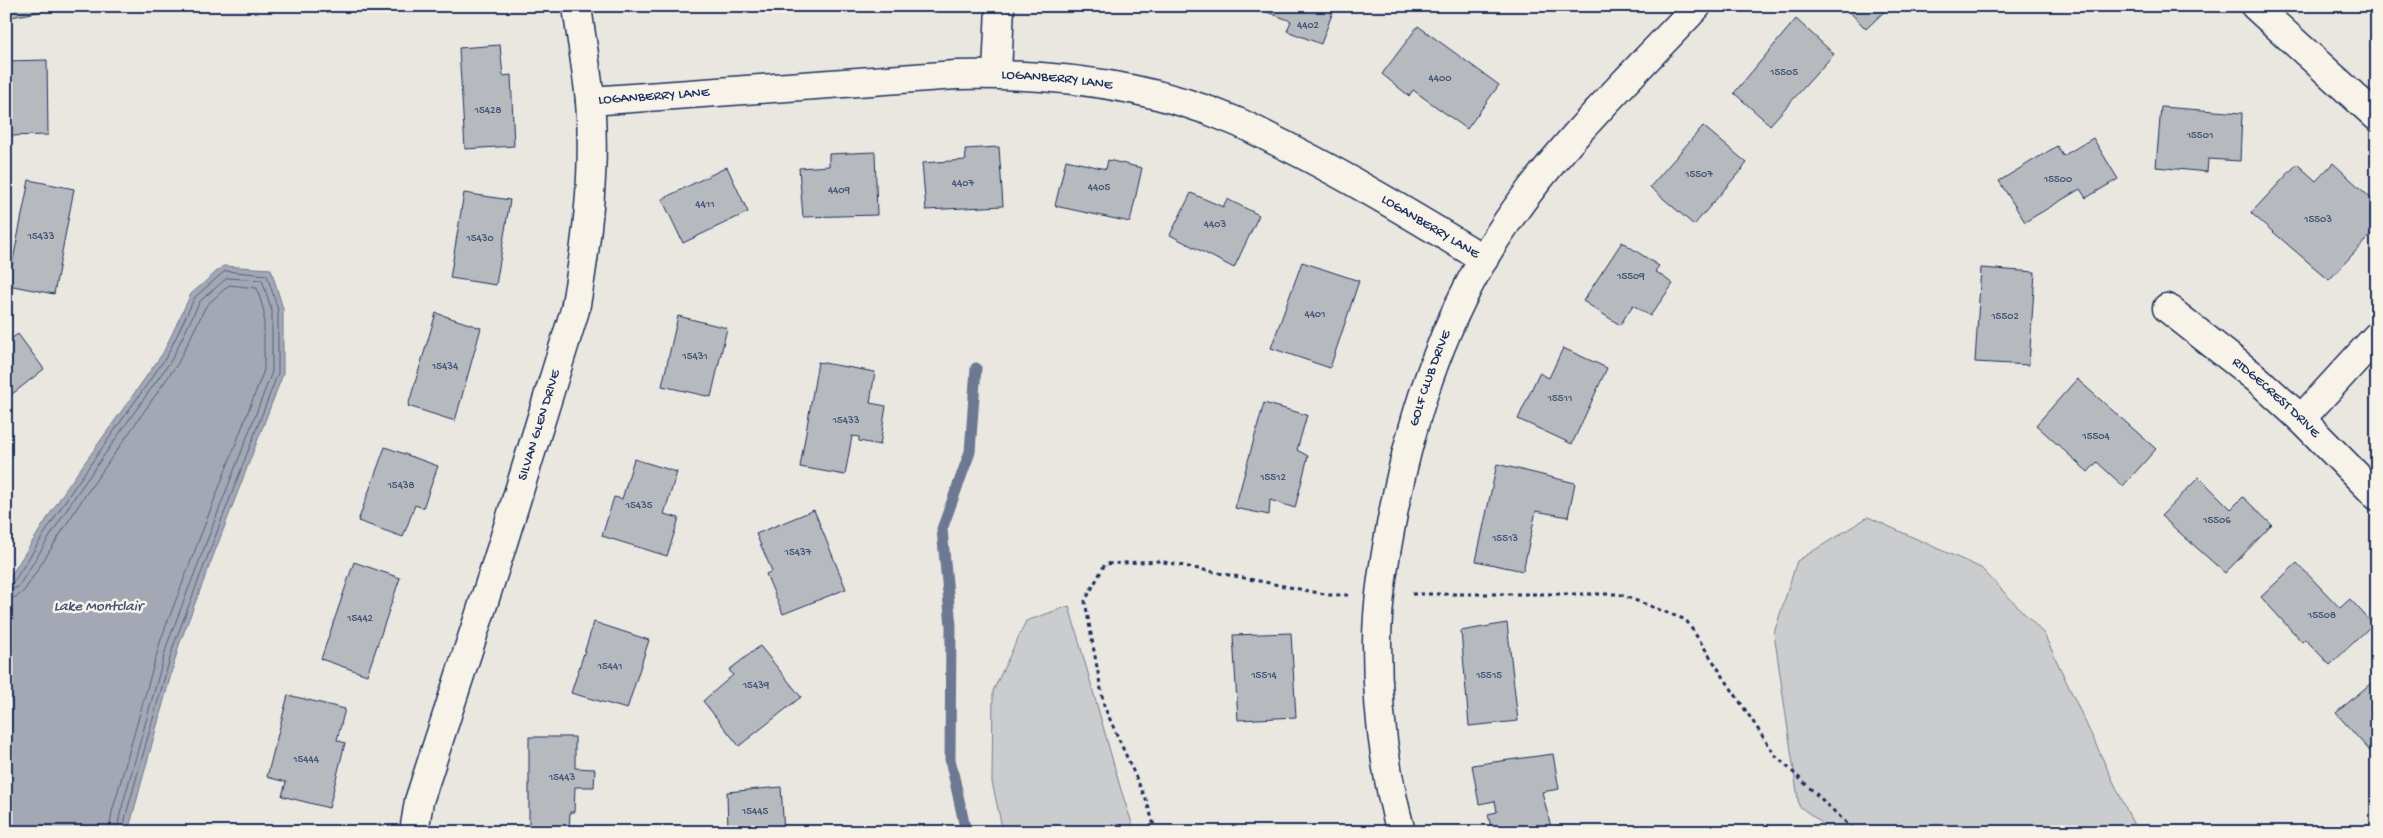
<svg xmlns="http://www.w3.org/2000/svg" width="2383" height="838" viewBox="0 0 2383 838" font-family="'Gochi Hand',sans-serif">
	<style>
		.green { fill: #cbcccd; stroke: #737e96 }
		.water { fill: #a3a8b4; stroke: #6d7892 }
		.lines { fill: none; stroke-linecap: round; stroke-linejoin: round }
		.shore { stroke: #515f80; stroke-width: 1 }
		.stream { stroke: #6d7892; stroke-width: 11 }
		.building { fill: #b6babf; stroke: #1b2f5e }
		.minor-casing { stroke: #1b2f5e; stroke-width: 31 }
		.secondary-casing { stroke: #1b2f5e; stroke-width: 31 }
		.path { stroke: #1b2f5e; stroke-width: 3; stroke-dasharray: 4 4; stroke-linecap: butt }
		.minor { stroke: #f7f3e8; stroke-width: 28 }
		.secondary { stroke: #f7f3e8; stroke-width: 28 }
		.labels { text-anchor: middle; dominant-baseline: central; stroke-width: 5; stroke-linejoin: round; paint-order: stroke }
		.number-label { font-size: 11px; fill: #425276 }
		.street-label { font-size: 14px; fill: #1b2f5e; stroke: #f7f3e8 }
		.water-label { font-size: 15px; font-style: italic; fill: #445378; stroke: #f7f3e8 }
	</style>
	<rect width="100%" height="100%" fill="#eae7e0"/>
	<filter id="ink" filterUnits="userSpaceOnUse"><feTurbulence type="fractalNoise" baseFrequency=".02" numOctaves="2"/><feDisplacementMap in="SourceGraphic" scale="10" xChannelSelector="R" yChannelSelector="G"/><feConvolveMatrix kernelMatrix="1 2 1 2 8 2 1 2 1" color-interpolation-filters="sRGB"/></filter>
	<g filter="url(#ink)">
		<g class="green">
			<path d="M 1868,517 L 1981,568 L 2044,634 L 2137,832 L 1834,832 L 1799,806 L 1774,633 L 1797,561 Z"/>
			<path d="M 1069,606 L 1121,790 L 1135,832 L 1003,832 L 992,782 L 993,691 L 1026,621 Z"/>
		</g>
		<path class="water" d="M 223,266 L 271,269 L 283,309 L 283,374 L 179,645 L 128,832 L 6,832 L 6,583 L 66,489 L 163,353 L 191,294 Z"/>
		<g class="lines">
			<g class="shore">
				<path d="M 6,585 L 13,583 L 71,492 L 167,356 L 195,297 L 225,271 L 267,275 L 278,310 L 278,373 L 174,644 L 126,815 L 123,832"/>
				<path d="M 6,592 L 18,587 L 76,495 L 172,359 L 200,301 L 227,278 L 262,280 L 272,311 L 272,372 L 168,642 L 120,814 L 117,832"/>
				<path d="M 6,599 L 16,597 L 24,591 L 82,500 L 178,363 L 206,306 L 229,285 L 257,288 L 264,312 L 264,370 L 161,639 L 112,812 L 109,832"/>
			</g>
			<path class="stream" d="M 966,832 L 950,759 L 951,626 L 942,529 L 970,452 L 976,368"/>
		</g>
		<g class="building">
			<path d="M 6,6 L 42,6 L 43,11 L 6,18 Z"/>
			<path d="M 437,6 L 454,6 L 438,10 Z"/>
			<path d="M 1251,6 L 1335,6 L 1321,44 L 1287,31 L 1291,21 Z"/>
			<path d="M 1844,6 L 1890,6 L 1866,29 Z"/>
			<path d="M 1796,19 L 1834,54 L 1770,125 L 1734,93 Z"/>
			<path d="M 1418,26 L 1499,85 L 1467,129 L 1413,90 L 1409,96 L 1382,74 Z"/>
			<path d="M 500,45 L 503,76 L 511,75 L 514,146 L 465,149 L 459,48 Z"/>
			<path d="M 47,60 L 48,135 L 6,136 L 6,61 Z"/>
			<path d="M 2161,107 L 2242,113 L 2240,161 L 2208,159 L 2207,172 L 2156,167 Z"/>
			<path d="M 1703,126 L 1747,163 L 1694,225 L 1650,187 Z"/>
			<path d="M 2093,138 L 2118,179 L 2086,198 L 2080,189 L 2025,222 L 1999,181 L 2057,146 L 2063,156 Z"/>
			<path d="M 999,147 L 1003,206 L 926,210 L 922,163 L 966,160 L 965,149 Z"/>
			<path d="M 875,152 L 877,215 L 803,217 L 799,168 L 829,166 L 829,154 Z"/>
			<path d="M 1066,160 L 1106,169 L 1108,160 L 1142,168 L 1130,222 L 1055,206 Z"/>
			<path d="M 2333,163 L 2377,204 L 2377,228 L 2329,280 L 2251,213 L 2297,164 L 2316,181 Z"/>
			<path d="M 727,167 L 748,212 L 683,243 L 662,199 Z"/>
			<path d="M 29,180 L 74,189 L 54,294 L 8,285 Z"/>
			<path d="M 464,193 L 510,200 L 496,285 L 450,278 Z"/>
			<path d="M 1191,193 L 1223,207 L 1227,199 L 1259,215 L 1234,268 L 1170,235 Z"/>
			<path d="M 1622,242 L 1659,266 L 1655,271 L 1673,284 L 1650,316 L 1633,305 L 1620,325 L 1583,301 Z"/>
			<path d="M 1302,262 L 1359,281 L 1330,368 L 1271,348 Z"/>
			<path d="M 1981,268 L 2035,272 L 2029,365 L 1975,362 Z"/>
			<path d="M 436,313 L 481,328 L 455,421 L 408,406 Z"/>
			<path d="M 678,316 L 727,328 L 711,397 L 662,386 Z"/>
			<path d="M 18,334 L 44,369 L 6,399 L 6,342 Z"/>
			<path d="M 1563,348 L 1607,368 L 1572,444 L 1518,419 L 1539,373 L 1549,378 Z"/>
			<path d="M 818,362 L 875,372 L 870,403 L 886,406 L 880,445 L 859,441 L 859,437 L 852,436 L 845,475 L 800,467 Z"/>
			<path d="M 2077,379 L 2156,449 L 2123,486 L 2097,462 L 2088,472 L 2036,425 Z"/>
			<path d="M 1264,403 L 1307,415 L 1297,450 L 1308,456 L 1295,508 L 1270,500 L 1269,515 L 1235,508 Z"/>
			<path d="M 385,447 L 438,466 L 423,508 L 415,505 L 403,537 L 358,521 Z"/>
			<path d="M 634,459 L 677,472 L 664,514 L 679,518 L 667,556 L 602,536 L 614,497 L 622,499 Z"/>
			<path d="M 1497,464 L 1575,483 L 1568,517 L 1536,511 L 1523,571 L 1476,561 Z"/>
			<path d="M 2199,477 L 2231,509 L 2243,497 L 2272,525 L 2225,573 L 2161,516 Z"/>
			<path d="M 814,510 L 846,589 L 783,614 L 766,574 L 772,571 L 756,534 Z"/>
			<path d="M 354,562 L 400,578 L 367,675 L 321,659 Z"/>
			<path d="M 2297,563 L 2340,608 L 2350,599 L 2373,624 L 2330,665 L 2305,639 L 2302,642 L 2261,597 Z"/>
			<path d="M 594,622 L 649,640 L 627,709 L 571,693 Z"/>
			<path d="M 1507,623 L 1518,721 L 1469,726 L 1461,631 Z"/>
			<path d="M 1291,633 L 1296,717 L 1238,720 L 1233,635 Z"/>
			<path d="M 760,646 L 801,697 L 739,746 L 703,701 L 733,675 L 729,670 Z"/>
			<path d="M 2377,678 L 2377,759 L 2336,713 Z"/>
			<path d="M 288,695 L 345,709 L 337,740 L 345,743 L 329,808 L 282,796 L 286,782 L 267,777 Z"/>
			<path d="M 529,737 L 575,737 L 575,768 L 595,769 L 594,787 L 575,787 L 574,812 L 570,812 L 569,832 L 529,832 Z"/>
			<path d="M 1553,754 L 1559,789 L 1542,792 L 1551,827 L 1559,826 L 1560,832 L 1492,832 L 1488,814 L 1497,812 L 1495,801 L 1479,804 L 1472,765 Z"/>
			<path d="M 781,787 L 784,832 L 728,832 L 727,792 Z"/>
		</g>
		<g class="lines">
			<g class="minor-casing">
				<g id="minor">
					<path d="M 997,74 L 1000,6"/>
					<path id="s1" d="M 590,101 L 956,75 C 1050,73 1148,84 1235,121 C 1252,128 1269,138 1286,146 C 1354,180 1419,220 1484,259"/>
					<path id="s2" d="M 2167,308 L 2256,378 L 2301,419 L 2377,496"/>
					<path d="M 2301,419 L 2377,336"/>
					<path id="s3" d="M 414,832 L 419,801 L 501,549 L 575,310 C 587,243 596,170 590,101 C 587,69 581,38 577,6"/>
					<path id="s4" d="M 1401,832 C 1384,770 1377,707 1377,643 C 1377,600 1385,557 1393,514 C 1413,411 1446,310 1507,222 C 1561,143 1632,76 1697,6"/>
				</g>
			</g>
			<g class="secondary-casing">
				<path id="secondary" d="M 2255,6 L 2377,117"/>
			</g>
			<g class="path">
				<path d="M 1412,594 L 1619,594 L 1686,620 L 1775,755 L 1856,832"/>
				<path d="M 1156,832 L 1147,802 L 1104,706 L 1085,601 L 1105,564 L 1159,561 L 1329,595 L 1348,595"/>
			</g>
			<use href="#minor" class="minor"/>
			<use href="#secondary" class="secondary"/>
		</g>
	</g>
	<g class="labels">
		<g class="number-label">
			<text x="1308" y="26">4402</text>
			<text x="1784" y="73">15505</text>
			<text x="1440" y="79">4400</text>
			<text x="488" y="111">15428</text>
			<text x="2200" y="136">15501</text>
			<text x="1699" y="175">15507</text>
			<text x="2058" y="180">15500</text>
			<text x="963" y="184">4407</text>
			<text x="1099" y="188">4405</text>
			<text x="839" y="191">4409</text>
			<text x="705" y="205">4411</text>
			<text x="2318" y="220">15503</text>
			<text x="1215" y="225">4403</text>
			<text x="41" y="237">15433</text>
			<text x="480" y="239">15430</text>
			<text x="1631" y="277">15509</text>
			<text x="1315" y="315">4401</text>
			<text x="2005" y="317">15502</text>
			<text x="695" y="357">15431</text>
			<text x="445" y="367">15434</text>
			<text x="1560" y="399">15511</text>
			<text x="846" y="421">15433</text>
			<text x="2096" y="437">15504</text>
			<text x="1273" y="478">15512</text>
			<text x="401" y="486">15438</text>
			<text x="639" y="506">15435</text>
			<text x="2217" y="521">15506</text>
			<text x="1505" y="539">15513</text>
			<text x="798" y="553">15437</text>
			<text x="2322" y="616">15508</text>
			<text x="360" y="619">15442</text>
			<text x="610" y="667">15441</text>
			<text x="1264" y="676">15514</text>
			<text x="1489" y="676">15515</text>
			<text x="756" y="686">15439</text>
			<text x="306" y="760">15444</text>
			<text x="562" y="778">15443</text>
			<text x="755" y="812">15445</text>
		</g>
		<g class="street-label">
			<text stroke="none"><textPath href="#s1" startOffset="468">LOGANBERRY LANE</textPath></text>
			<text stroke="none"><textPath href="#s1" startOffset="64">LOGANBERRY LANE</textPath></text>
			<text stroke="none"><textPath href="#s1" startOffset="874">LOGANBERRY LANE</textPath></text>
			<text stroke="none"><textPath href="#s4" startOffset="462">GOLF CLUB DRIVE</textPath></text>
			<text stroke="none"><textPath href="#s2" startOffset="141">RIDGECREST DRIVE</textPath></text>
			<text stroke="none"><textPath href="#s3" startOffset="426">SILVAN GLEN DRIVE</textPath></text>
		</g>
		<g class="water-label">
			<text x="98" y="607">Lake Montclair</text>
		</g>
	</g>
	<rect width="2383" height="838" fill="none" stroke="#f7f3e8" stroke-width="25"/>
	<rect x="12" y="12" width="2358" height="813" fill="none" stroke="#1b2f5e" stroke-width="2" filter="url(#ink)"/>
</svg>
